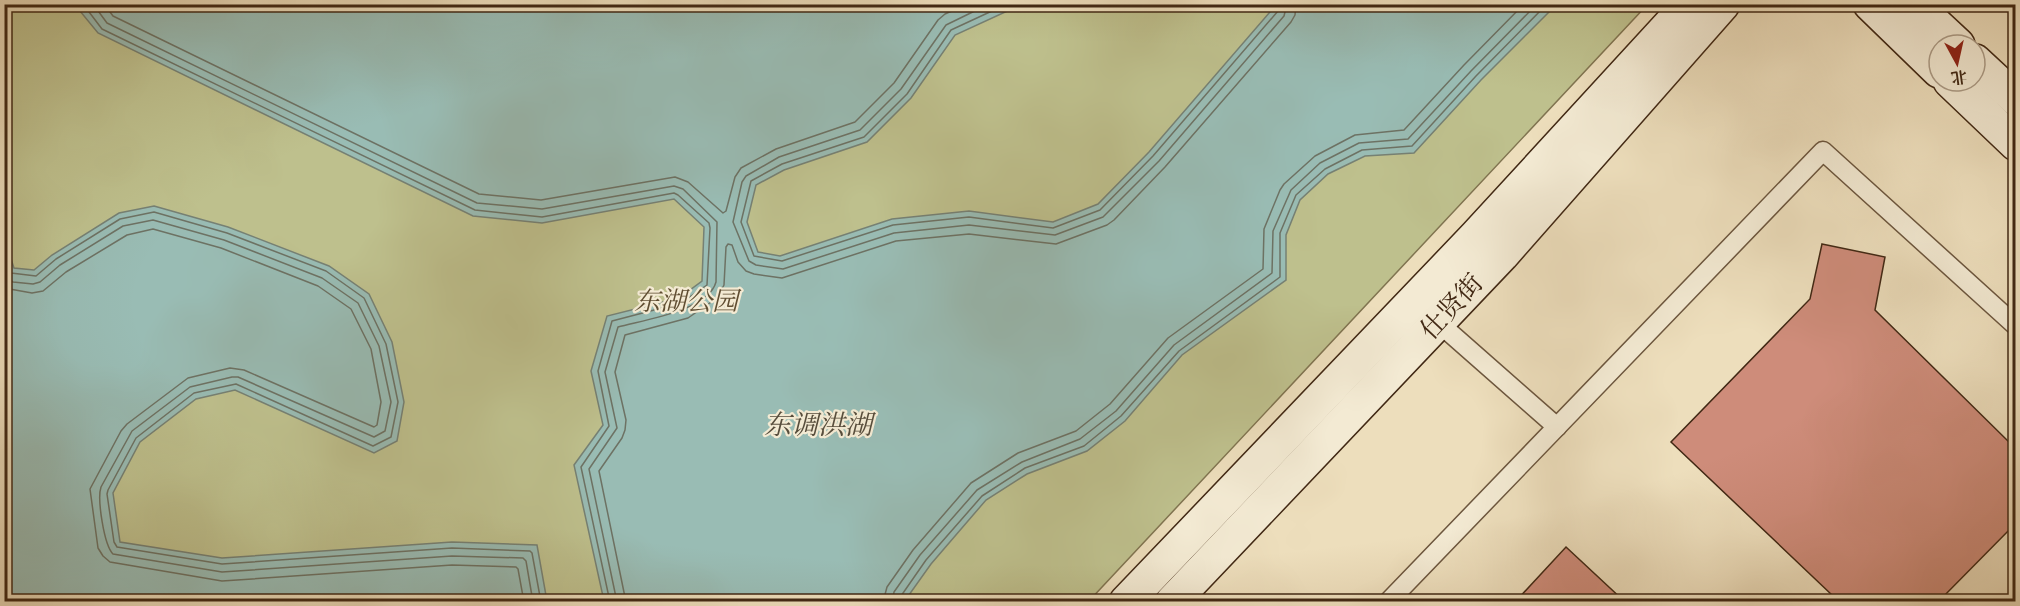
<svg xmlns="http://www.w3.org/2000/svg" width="2020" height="606" viewBox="0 0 2020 606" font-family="'Sorts Mill Goudy','Noto Serif SC',serif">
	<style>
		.green { fill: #bec08d; stroke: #807450; stroke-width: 1.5 }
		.water { fill: #99bcb4; stroke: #768174; stroke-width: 1.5 }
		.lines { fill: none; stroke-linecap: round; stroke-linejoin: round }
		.shore { stroke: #6d7264; stroke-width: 1.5 }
		.building { fill: #ce8c7a; stroke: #412814; stroke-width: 1.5 }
		.lane-casing { stroke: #6c563e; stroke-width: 21 }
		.secondary-casing { stroke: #412814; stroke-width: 36 }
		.lane { stroke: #f3ead3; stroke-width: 18 }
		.secondary { stroke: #f3ead3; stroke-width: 33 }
		.labels { text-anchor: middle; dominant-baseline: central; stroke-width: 4.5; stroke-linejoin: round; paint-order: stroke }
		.park-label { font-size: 26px; font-style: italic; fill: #604e32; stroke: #f3ead3 }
		.street-label { font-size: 26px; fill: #412814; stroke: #f3ead3 }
		.water-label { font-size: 27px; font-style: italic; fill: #574d3c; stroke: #f3ead3 }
	</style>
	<rect width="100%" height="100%" fill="#eddebc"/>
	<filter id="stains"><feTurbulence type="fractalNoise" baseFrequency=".00333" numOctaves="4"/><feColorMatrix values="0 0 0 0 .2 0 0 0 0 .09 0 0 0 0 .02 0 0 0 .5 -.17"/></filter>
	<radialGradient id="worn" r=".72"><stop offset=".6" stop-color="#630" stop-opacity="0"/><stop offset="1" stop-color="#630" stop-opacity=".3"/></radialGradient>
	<path class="green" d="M 4,5 L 1647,5 L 1088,602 L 5,601 Z"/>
	<g class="water">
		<path d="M 75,5 L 1029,5 L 1016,7 L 955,35 L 911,98 L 867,142 L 784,170 L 756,185 L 747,222 L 758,252 L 780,256 L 892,219 L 969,211 L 1053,222 L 1098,204 L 1149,152 L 1276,5 L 1556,5 L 1481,80 L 1414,153 L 1365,156 L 1328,174 L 1300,200 L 1286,235 L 1286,280 L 1182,355 L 1125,421 L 1087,451 L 1027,474 L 986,500 L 931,564 L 904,602 L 604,601 L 574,465 L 603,425 L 591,371 L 607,316 L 679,298 L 702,281 L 704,227 L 674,199 L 542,223 L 473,216 L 98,33 Z"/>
		<path d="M 154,206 L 228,227 L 329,266 L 369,294 L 392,342 L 404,402 L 397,441 L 374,453 L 235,390 L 196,399 L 140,442 L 113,493 L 120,542 L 222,558 L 452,542 L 537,545 L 547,601 L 5,601 L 5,241 L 14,268 L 34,270 L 52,255 L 119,213 Z"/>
	</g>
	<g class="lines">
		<g class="shore">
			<path d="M 83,4 L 102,29 L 475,210 L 542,217 L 674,193 L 678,195 L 709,223 L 710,228 L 707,285 L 681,303 L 612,321 L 598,371 L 609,426 L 581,467 L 610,602"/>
			<path d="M 93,4 L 107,23 L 477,203 L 542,209 L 674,186 L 683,189 L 717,222 L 716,282 C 708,311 643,320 618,327 L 605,372 L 617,428 L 589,469 L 617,602"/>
			<path d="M 104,4 L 113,16 L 479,194 L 541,200 L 675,177 L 688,182 L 723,213 L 726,211 L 735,177 L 741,168 L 776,149 L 855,122 L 894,83 L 938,20 L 945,14 L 967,4"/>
			<path d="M 989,4 L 946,25 L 901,89 L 860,130 L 779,157 L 746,176 L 742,182 L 733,222 L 749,261 L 756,265 L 783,269 L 894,233 L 969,225 L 1055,235 L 1103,217 L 1159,161 L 1284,16 L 1287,4"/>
			<path d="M 1007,4 L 951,30 L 907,94 L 864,137 L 782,164 L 751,181 L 741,222 L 754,256 L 782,261 L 893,225 L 969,217 L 1053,228 L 1100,210 L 1153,156 L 1278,11 L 1280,4"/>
			<path d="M 4,259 L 11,273 L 36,276 L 56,259 L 120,219 L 154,212 L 227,233 L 326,271 L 364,298 L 386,344 L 398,402 L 391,437 L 373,446 L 236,384 L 194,393 L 136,438 L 108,490 L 107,494 L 114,542 L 117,547 L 222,564 L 452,548 L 530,551 L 532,553 L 541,602"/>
			<path d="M 4,277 L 13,282 L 33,284 L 40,282 L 60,265 L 123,226 L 153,220 L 224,240 L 322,278 L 358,303 L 379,346 L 391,402 L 385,431 L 374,437 L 238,377 L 232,377 L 190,387 L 132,431 L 101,487 C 97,499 104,545 113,554 L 222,572 L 452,556 L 523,558 L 526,561 L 533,602"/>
			<path d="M 4,288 L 32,293 L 43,291 L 66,272 L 127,235 L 153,229 L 221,248 L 318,286 L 351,309 L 371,349 L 381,402 L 377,425 L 374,427 L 244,370 L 230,368 L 188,378 L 127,424 L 121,431 L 90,489 L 98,548 L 103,556 L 110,562 L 222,581 L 452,565 L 516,567 L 518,569 L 524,602"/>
			<path d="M 626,602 L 599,471 L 622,438 L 625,430 L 626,420 L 615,372 L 625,335 L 688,318 L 717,298 L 724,285 L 726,247 L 728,244 L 732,245 L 738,262 L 746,271 L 754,274 L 782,278 L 896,241 L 969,234 L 1056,244 L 1107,225 L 1114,220 L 1165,167 L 1291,22 L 1295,15 L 1296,4"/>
			<path d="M 883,602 L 887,587 L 913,550 L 971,483 L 1018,453 L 1076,431 L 1110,404 L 1168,338 L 1263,269 L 1264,229 L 1280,190 L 1284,184 L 1315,156 L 1355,135 L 1404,130 L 1464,65 L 1524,4"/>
			<path d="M 892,602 L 894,592 L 920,555 L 977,490 L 1022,462 L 1080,439 L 1116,411 L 1174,345 L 1272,273 L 1273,231 L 1291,190 L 1320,163 L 1359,143 L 1408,139 L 1471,71 L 1537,4"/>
			<path d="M 900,602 L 901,596 L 926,560 L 982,496 L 1025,468 L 1084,446 L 1121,416 L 1179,351 L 1280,277 L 1280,233 L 1296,195 L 1325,169 L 1362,150 L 1412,146 L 1476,76 L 1547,4"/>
		</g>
	</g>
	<g class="building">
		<path d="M 1822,244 L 1885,257 L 1875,310 L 2012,445 L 2016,444 L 2016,523 L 1938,602 L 1826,602 L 1832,595 L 1671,442 L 1810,299 Z"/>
		<path d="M 1566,547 L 1625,602 L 1515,602 Z"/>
	</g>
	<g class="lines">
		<g class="lane-casing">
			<g id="lane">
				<path d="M 1432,317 L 1557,427"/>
				<path d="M 1388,602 L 1823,151 L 2016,326"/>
			</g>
		</g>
		<g class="secondary-casing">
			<g id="secondary">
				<path d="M 1870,4 L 1939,71"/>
				<path d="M 1914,4 L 1958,45"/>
				<path d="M 1975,61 L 2016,99"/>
				<path d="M 1950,81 L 2016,144"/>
				<path d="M 1126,602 L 1476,236 L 1689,4"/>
				<path d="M 1172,602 L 1502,255 L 1723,4"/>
			</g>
		</g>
		<use href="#lane" class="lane"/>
		<use href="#secondary" class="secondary"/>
	</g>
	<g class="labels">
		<g class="park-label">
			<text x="686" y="303">东湖公园</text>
		</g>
		<g class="street-label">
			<text transform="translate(1453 308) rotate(-47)">仕贤街</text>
		</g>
		<g class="water-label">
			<text x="818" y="427">东调洪湖</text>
		</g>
	</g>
	<rect width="2020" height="606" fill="none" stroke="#eddebc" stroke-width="24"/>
	<rect x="6" y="6" width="2008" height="594" fill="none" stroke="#412814" stroke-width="3"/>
	<rect x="12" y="12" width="1996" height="582" fill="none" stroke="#412814" stroke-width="1.5"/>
	<g transform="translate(1957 63) rotate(172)"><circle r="28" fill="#f3ead3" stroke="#ac9c87" stroke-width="1.5"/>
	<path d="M0-4.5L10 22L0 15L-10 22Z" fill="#8f2418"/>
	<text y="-9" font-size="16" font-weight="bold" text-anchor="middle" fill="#412814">北</text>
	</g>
	<rect width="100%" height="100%" filter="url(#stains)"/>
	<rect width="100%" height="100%" fill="url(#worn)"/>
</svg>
